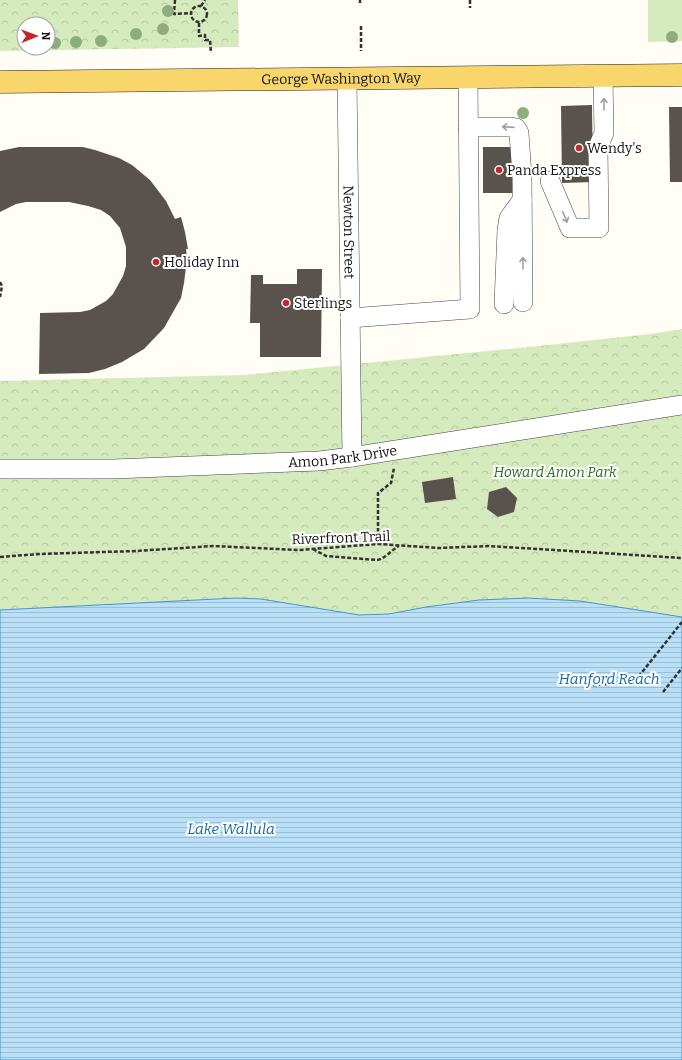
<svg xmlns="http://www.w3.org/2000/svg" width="682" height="1060" viewBox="0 0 682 1060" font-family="Bitter,serif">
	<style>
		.grass { fill: #d5ebbd }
		.park { fill: url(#park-crowns); fill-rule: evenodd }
		.water { fill: url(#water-rules); stroke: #3f96cf }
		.building { fill: #5a524d }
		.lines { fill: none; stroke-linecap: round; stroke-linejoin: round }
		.minor-casing { stroke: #444; stroke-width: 20 }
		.major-casing { stroke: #222; stroke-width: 23 }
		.path { stroke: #333; stroke-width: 2.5; stroke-dasharray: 4 2; stroke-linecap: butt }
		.minor { stroke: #fff; stroke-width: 19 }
		.major { stroke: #f9d66b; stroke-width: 22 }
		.tree { fill: #8dad7f }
		.oneway { stroke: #a0a0a0 }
		.poi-dot { fill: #c4262e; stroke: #fff; stroke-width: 1.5 }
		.labels { text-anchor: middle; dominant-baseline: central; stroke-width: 4; stroke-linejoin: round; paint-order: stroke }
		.street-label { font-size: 14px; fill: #111; stroke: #fff }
		.poi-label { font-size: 14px; fill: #111; stroke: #fff; text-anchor: start }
		.park-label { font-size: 14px; font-style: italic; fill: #2f6b1f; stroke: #fff }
		.water-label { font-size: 15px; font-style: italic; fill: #1768a6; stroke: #fff }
	</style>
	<defs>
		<pattern id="park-crowns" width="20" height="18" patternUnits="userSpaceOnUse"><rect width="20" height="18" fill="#d5ebbd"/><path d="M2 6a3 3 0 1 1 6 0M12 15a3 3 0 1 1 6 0" fill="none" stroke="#b6c8a1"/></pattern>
		<pattern id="water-rules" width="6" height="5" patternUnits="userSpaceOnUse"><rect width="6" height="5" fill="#b9e0f7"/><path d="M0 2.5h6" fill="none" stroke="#9ebfd3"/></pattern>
	</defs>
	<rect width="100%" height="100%" fill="#fffdf5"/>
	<path class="grass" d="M 648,0 L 682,0 L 682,41 L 648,42 Z"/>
	<g class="park">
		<path d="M 0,0 L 238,0 L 239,47 L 0,51 ZM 24,24 L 48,24 L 48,48 L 24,48 Z"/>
		<path d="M 682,329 L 682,617 L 580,601 L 528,598 L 479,600 L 426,607 L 389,614 L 359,615 L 261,599 L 236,598 L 0,610 L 0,381 L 244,375 L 529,347 L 650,334 Z"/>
	</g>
	<path class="water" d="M 236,598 L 261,599 L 359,615 L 389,614 L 426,607 L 479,600 L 528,598 L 580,601 L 682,617 L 682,1060 L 0,1060 L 0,610 Z"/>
	<g class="building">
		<path d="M 592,105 L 593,182 L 562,183 L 561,106 Z"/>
		<path d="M 669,107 L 682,107 L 682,182 L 670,182 Z"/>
		<path d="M 19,147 L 83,147 L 95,150 L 119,158 L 132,165 L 150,180 L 166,201 L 175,219 L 181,217 L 185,232 L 188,249 L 186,249 L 187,259 L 184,283 L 181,298 L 164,328 L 144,349 L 122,362 L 105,369 L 89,373 L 39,374 L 40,313 L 80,312 L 90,310 L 106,301 L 113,294 L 123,276 L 126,266 L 126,247 L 120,228 L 110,216 L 101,210 L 88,206 L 69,202 L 26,202 L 16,204 L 0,212 L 0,151 Z"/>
		<rect x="483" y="147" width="31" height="46"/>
		<path d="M 297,269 L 322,269 L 321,357 L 260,357 L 260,323 L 250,323 L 251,275 L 263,275 L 263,284 L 297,284 Z"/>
		<path d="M 453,477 L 456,499 L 425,503 L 422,482 Z"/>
		<path d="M 506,487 L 517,498 L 514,512 L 498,517 L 487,509 L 489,492 Z"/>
	</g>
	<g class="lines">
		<g class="minor-casing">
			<g id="minor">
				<path id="s1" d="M 347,79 L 352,457"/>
				<path d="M 468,127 L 509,127 L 516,128 L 519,133 L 522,176 L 523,302"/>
				<path d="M 550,181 L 570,228 L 599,228 L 598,147 L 604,133 L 603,76"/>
				<path d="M 504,304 L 507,230 L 509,218 L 522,200"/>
				<path d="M 350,318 L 470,309 L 468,78"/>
				<path id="s2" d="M 0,469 L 113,469 L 319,461 L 352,457 L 682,405"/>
			</g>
		</g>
		<g class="major-casing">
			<g id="major">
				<path id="s3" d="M 0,82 L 682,75"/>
			</g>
		</g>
		<g class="path">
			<path d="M 175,0 L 174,14 L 191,13"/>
			<path d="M 470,0 L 470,8"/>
			<path d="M 360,3 L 360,0"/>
			<circle cx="199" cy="14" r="8"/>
			<path d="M 201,6 L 205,0"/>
			<path d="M 199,23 L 199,36 L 205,35 L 205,40 L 210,40 L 211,53"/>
			<path d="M 361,26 L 361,51"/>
			<path d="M 0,282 L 2,286 L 0,297"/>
			<path d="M 378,544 L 378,493 L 391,483 L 394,468"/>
			<path d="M 313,549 L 326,556 L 377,560 C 385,559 391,550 399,546"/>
			<path d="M 0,557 L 39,554 L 136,551 L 213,546 L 299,550 L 378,544 L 439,548 L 489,546 L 682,558"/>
			<path d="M 587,686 L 635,681 L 682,622"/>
			<path d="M 663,692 L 682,668"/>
		</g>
		<use href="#minor" class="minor"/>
		<use href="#major" class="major"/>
	</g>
	<g class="tree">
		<circle cx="168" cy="11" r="6"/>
		<circle cx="163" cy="29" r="6"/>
		<circle cx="136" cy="34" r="6"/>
		<circle cx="672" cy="37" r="6"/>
		<circle cx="101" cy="41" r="6"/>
		<circle cx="76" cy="42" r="6"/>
		<circle cx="55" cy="43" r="6"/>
		<circle cx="523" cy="113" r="6"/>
	</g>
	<defs><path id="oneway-shaft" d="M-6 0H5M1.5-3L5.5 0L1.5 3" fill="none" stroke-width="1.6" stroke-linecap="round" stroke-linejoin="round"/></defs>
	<g class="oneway">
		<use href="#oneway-shaft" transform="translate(604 104) rotate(-90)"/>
		<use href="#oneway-shaft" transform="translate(508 127) rotate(-176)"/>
		<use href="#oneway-shaft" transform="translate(565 217) rotate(67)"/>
		<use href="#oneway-shaft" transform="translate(523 263) rotate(-91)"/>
	</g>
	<g class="poi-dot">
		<circle cx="579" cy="148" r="4"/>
		<circle cx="499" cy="170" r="4"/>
		<circle cx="156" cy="262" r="4"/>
		<circle cx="286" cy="303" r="4"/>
	</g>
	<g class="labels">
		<g class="street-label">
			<text stroke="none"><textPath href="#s3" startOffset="341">George Washington Way</textPath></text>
			<text stroke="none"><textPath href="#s1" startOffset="153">Newton Street</textPath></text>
			<text stroke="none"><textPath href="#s2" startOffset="343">Amon Park Drive</textPath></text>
			<text transform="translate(341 538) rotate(-2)">Riverfront Trail</text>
		</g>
		<g class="poi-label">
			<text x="587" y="148">Wendy's</text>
			<text x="507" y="170">Panda Express</text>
			<text x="164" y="262">Holiday Inn</text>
			<text x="294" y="303">Sterlings</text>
		</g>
		<g class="park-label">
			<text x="555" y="472">Howard Amon Park</text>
		</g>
		<g class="water-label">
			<text x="609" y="679">Hanford Reach</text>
			<text x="231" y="829">Lake Wallula</text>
		</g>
	</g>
	<g transform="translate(36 36) rotate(89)"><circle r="19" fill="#ffffff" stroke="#a0a0a0"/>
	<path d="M0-3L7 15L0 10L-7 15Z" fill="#c4262e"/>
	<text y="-6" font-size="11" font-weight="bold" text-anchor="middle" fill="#111111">N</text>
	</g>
</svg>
